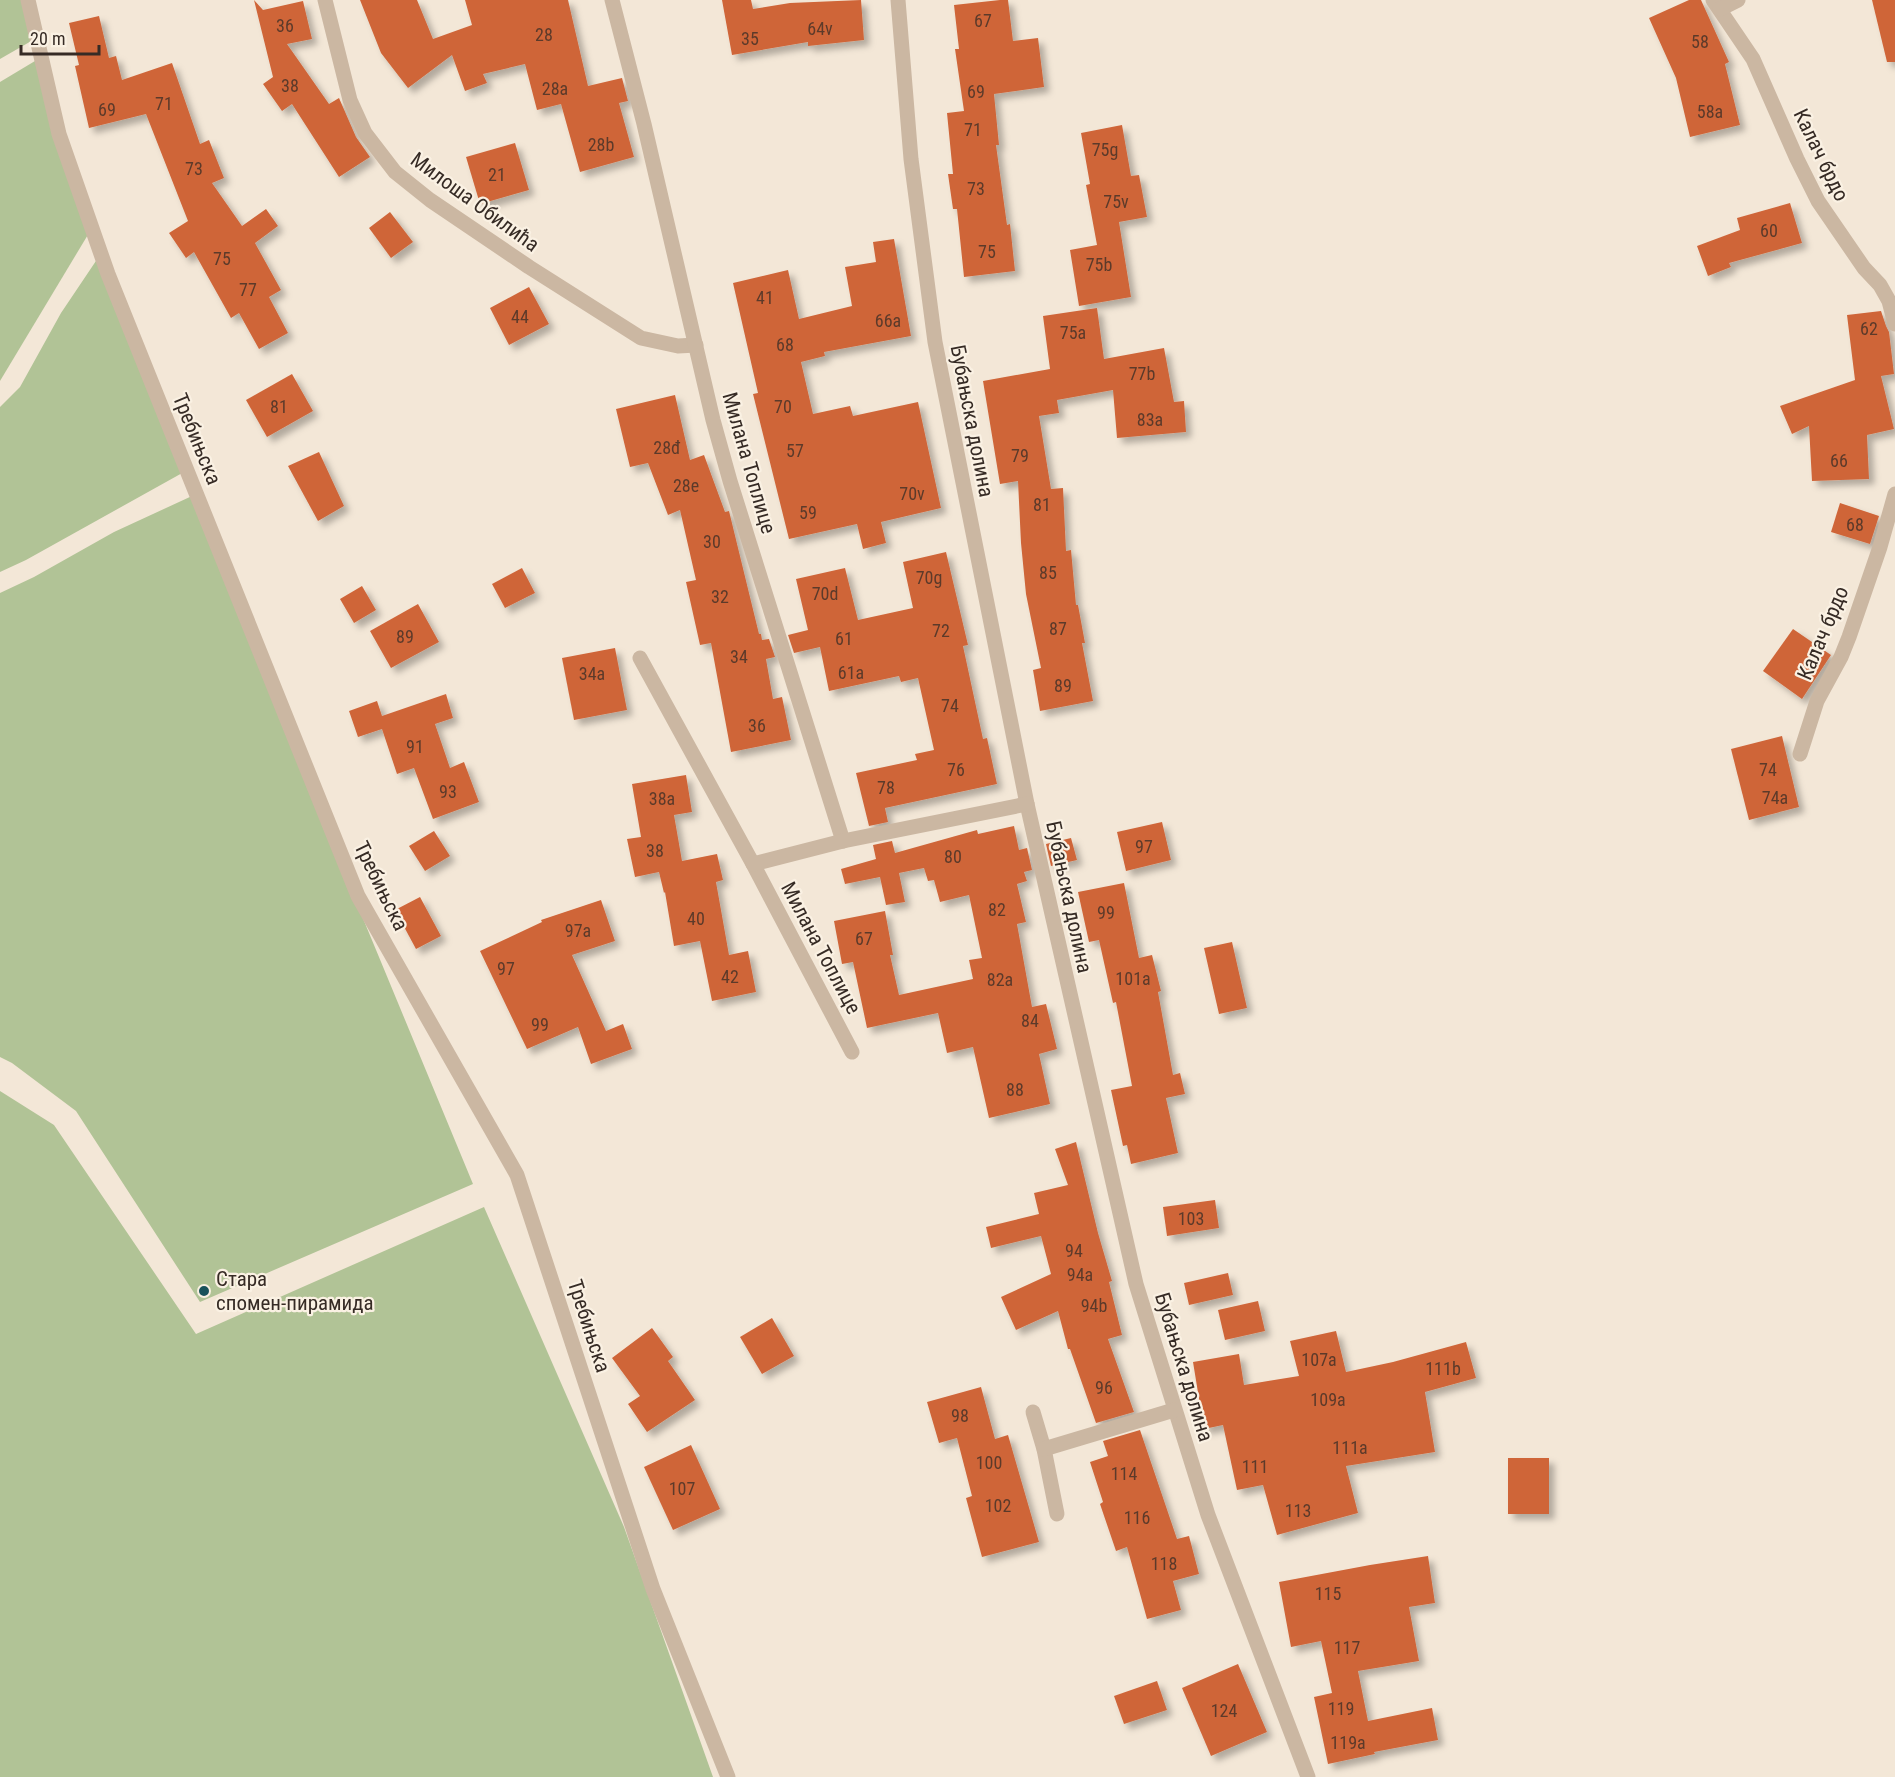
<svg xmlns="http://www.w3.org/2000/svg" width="1895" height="1777" viewBox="0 0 1895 1777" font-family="'Roboto Condensed',sans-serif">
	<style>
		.green { fill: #b1c396 }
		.building { fill: #cf6539; filter: url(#shadow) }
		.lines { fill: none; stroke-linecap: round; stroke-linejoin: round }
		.minor { stroke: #cbb7a2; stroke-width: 15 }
		.poi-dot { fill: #18525a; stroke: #faf1e3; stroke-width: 2 }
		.labels { text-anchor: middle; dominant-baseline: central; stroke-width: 4.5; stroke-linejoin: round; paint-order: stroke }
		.number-label { font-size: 18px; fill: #5c3a2a }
		.street-label { font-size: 21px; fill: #362b25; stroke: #faf1e3 }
		.poi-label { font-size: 21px; fill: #362b25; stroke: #faf1e3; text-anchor: start }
	</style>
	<defs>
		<filter id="shadow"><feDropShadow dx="5.5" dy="5.5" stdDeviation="3" flood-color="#0004"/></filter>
	</defs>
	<rect width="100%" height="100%" fill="#f3e7d7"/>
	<g class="green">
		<path d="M 0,0 L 31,0 L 40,36 L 0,59 Z"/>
		<path d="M 40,58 L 92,228 L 0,381 L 0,82 Z"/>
		<path d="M 102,252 L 184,472 L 26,560 L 0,572 L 0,407 L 20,387 L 61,313 Z"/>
		<path d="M 192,496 L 304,776 L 473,1184 L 200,1302 L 76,1111 L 12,1063 L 0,1057 L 0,593 L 34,577 L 114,532 Z"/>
		<path d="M 0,1091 L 54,1125 L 196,1334 L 484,1207 L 624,1527 L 713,1777 L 0,1777 Z"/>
	</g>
	<g class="building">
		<path d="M 254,0 L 263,10 L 303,1 L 312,39 L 287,44 L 329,104 L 339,98 L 356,137 L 370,157 L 339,177 L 292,104 L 282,111 L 263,84 L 273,77 Z"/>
		<path d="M 360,0 L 417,0 L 433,39 L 472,25 L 465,0 L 568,0 L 588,86 L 622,78 L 628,101 L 619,103 L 634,157 L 580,172 L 561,104 L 537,110 L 525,64 L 483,74 L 487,83 L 465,91 L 452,55 L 408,88 L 381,53 Z"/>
		<path d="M 722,0 L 751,0 L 753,9 L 790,3 L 861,0 L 864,40 L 808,46 L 808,42 L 732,55 Z"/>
		<path d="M 1000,0 L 1008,0 L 1013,41 L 1038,38 L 1044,87 L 994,94 L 999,145 L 996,145 L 1007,225 L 1010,224 L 1015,271 L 964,277 L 957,209 L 953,209 L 948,174 L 953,174 L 947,113 L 964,111 L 955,49 L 959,49 L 954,5 Z"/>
		<path d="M 1689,0 L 1701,0 L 1729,62 L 1725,64 L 1740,125 L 1690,137 L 1676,78 L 1649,18 Z"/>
		<path d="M 1872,0 L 1895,0 L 1895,62 L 1887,62 Z"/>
		<path d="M 99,16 L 109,58 L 116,56 L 122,80 L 172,63 L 200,144 L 209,140 L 224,178 L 212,183 L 242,226 L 266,209 L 278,226 L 255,243 L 281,290 L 269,297 L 288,333 L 259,349 L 239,313 L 231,318 L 194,252 L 186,258 L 169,233 L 188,221 L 146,114 L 89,128 L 75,66 L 79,65 L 69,23 Z"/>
		<path d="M 1122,125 L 1131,176 L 1139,175 L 1147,217 L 1119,222 L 1131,297 L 1079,306 L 1070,250 L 1097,245 L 1086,185 L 1090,184 L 1081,133 Z"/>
		<path d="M 515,143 L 529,190 L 480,204 L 466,157 Z"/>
		<path d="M 1790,203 L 1802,243 L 1729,263 L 1731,267 L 1708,276 L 1697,246 L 1740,230 L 1737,218 Z"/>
		<path d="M 390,212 L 413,242 L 391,258 L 369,228 Z"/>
		<path d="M 894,239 L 911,336 L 824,352 L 825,356 L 801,362 L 813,414 L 850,406 L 853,416 L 918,402 L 941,508 L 881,522 L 886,543 L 863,549 L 857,524 L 789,539 L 753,394 L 758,393 L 733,283 L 788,270 L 799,319 L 852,306 L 845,267 L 876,262 L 873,242 Z"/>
		<path d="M 529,287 L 549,324 L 509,345 L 490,308 Z"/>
		<path d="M 1097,308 L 1104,359 L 1164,348 L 1174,402 L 1184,401 L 1186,432 L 1117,438 L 1113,390 L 1057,400 L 1059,413 L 1039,416 L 1051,489 L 1063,488 L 1066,551 L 1071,550 L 1076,605 L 1078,605 L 1085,643 L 1082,643 L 1093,701 L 1040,711 L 1033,670 L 1041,668 L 1026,594 L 1021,543 L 1018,481 L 1000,484 L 983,381 L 1050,369 L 1043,316 Z"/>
		<path d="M 1881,311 L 1886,326 L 1889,332 L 1894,374 L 1881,376 L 1894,429 L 1867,435 L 1869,479 L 1812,481 L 1809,426 L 1792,434 L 1780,406 L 1855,380 L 1847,315 Z"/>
		<path d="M 292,374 L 313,411 L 267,437 L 246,400 Z"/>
		<path d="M 675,395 L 690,460 L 704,455 L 725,512 L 729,511 L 759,634 L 761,634 L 762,640 L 769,639 L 775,657 L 766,659 L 773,699 L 782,697 L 791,740 L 731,752 L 711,643 L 700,645 L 686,582 L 696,580 L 680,510 L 668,515 L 648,463 L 630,467 L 616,409 Z"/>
		<path d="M 319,452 L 344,506 L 318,521 L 288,466 Z"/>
		<path d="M 1840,503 L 1879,516 L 1870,544 L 1831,532 Z"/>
		<path d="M 946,552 L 968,645 L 963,646 L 983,739 L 987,738 L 997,784 L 885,808 L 888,822 L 869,826 L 856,773 L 917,760 L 915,754 L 934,750 L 918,678 L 901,682 L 899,676 L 829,691 L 820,647 L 794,653 L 788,635 L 808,630 L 796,579 L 845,568 L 858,620 L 913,608 L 903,562 Z"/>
		<path d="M 522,568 L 535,593 L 505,608 L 492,584 Z"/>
		<path d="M 362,586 L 376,610 L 354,623 L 340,599 Z"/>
		<path d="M 418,604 L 439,642 L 391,668 L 370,631 Z"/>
		<path d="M 1793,629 L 1831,655 L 1802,699 L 1763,671 Z"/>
		<path d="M 615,648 L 627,710 L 574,720 L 562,658 Z"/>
		<path d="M 446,694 L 453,718 L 435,724 L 450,768 L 464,762 L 479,802 L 433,819 L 414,768 L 397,774 L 382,729 L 358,737 L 349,711 L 377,701 L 382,716 Z"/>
		<path d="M 1782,736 L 1799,807 L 1749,820 L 1731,749 Z"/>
		<path d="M 686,775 L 692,812 L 674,815 L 682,861 L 717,854 L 723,880 L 716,882 L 729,955 L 748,951 L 756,992 L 712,1001 L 700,941 L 674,946 L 665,892 L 664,893 L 659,872 L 635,877 L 627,839 L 641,837 L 632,784 Z"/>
		<path d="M 1162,822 L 1171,860 L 1126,871 L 1117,832 Z"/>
		<path d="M 1014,826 L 1019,850 L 1027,848 L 1032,870 L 1024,872 L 1027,881 L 1017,884 L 1026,922 L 1017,924 L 1032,1007 L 1046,1004 L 1057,1049 L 1039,1054 L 1050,1104 L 989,1118 L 973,1047 L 947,1053 L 938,1013 L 867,1028 L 853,962 L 842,964 L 834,921 L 885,911 L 893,955 L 890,955 L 899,995 L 973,979 L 969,960 L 982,958 L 969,895 L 940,902 L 934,880 L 928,881 L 924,868 L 899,873 L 905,902 L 886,905 L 880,877 L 845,884 L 841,869 L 876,859 L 873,845 L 892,841 L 895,853 L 977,830 L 978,834 Z"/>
		<path d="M 434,831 L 450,856 L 425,871 L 409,846 Z"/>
		<path d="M 1071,838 L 1077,860 L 1051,866 L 1046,844 Z"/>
		<path d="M 1124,883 L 1139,958 L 1152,955 L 1161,991 L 1158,992 L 1173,1075 L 1180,1073 L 1185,1094 L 1166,1098 L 1178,1153 L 1131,1164 L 1127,1145 L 1123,1146 L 1111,1090 L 1132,1086 L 1116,1002 L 1113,1003 L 1099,940 L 1089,942 L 1078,892 Z"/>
		<path d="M 420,897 L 441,936 L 416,949 L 395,910 Z"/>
		<path d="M 601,900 L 615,941 L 572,955 L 606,1031 L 623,1024 L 632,1049 L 591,1064 L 578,1027 L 527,1049 L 480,951 L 542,922 L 541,920 Z"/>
		<path d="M 1232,942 L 1247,1008 L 1219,1014 L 1204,948 Z"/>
		<path d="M 1076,1142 L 1098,1233 L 1112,1281 L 1109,1282 L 1122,1335 L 1108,1339 L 1134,1412 L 1096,1423 L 1070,1349 L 1068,1349 L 1058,1311 L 1016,1330 L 1001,1297 L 1051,1274 L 1041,1236 L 991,1248 L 986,1227 L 1039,1214 L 1034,1193 L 1068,1185 L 1055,1149 Z"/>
		<path d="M 1215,1200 L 1219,1228 L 1167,1236 L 1163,1207 Z"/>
		<path d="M 1228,1273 L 1233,1295 L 1189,1305 L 1184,1283 Z"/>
		<path d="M 1258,1301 L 1265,1331 L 1225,1340 L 1218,1310 Z"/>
		<path d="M 772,1318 L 794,1356 L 762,1374 L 740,1337 Z"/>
		<path d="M 652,1328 L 673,1357 L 668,1361 L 695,1400 L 647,1432 L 628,1404 L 640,1396 L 612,1358 Z"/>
		<path d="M 1336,1331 L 1346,1372 L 1393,1362 L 1466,1342 L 1476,1378 L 1425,1392 L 1435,1452 L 1346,1466 L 1358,1513 L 1277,1535 L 1263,1485 L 1237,1490 L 1223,1425 L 1204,1429 L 1193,1362 L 1239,1354 L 1244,1385 L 1299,1376 L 1290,1341 Z"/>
		<path d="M 981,1387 L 995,1439 L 1008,1435 L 1039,1542 L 982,1557 L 966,1498 L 972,1496 L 957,1438 L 939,1443 L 927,1402 Z"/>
		<path d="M 1140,1430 L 1177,1539 L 1189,1536 L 1199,1574 L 1173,1581 L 1181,1610 L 1147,1619 L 1127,1547 L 1116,1551 L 1100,1504 L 1103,1502 L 1090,1462 L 1108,1456 L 1103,1441 Z"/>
		<path d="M 691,1445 L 720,1509 L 673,1530 L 644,1467 Z"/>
		<rect x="1508" y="1458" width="41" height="56"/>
		<path d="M 1428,1556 L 1435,1603 L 1409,1607 L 1419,1661 L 1358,1671 L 1368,1721 L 1432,1708 L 1438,1740 L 1374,1752 L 1375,1754 L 1328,1764 L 1314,1697 L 1332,1693 L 1321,1641 L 1291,1647 L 1279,1582 L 1370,1565 Z"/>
		<path d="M 1238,1664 L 1267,1732 L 1211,1756 L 1182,1688 Z"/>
		<path d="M 1157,1681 L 1167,1710 L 1124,1724 L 1114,1696 Z"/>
	</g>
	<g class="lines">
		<g class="minor">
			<path d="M 28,0 L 59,134 L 108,274 L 358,896 L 517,1175 L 653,1589 L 728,1777"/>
			<path d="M 325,0 L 350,100 L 365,133 L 395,172 L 430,200 L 529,267 L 641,338 L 678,346 L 696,345"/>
			<path d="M 612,0 L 644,124 L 713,420 L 730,481 L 843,841"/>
			<path d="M 898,0 L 911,159 L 935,342 L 1027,804 L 1136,1284 L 1208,1515 L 1308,1777"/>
			<path d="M 1713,0 L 1753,59 L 1797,159 L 1818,201 L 1864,268 L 1880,285 L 1889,301 L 1895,324"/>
			<path d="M 1720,9 L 1738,0"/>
			<path d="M 640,658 L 753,864 L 852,1052"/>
			<path d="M 1800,754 L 1817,701 L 1841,657 L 1849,637 L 1880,547 L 1895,494"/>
			<path d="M 753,864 L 843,841 L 1027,804"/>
			<path d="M 1033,1412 L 1044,1449 L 1057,1514"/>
			<path d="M 1044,1449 L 1174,1410"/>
		</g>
	</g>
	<circle class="poi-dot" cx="204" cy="1291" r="6"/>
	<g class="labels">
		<g class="number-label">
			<text x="983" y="20">67</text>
			<text x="285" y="25">36</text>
			<text x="820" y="28">64v</text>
			<text x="544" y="34">28</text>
			<text x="750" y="38">35</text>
			<text x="1700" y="41">58</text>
			<text x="290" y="85">38</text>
			<text x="555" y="88">28a</text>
			<text x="976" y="91">69</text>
			<text x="164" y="103">71</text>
			<text x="107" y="109">69</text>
			<text x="1710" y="111">58a</text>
			<text x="973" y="129">71</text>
			<text x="601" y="144">28b</text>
			<text x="1105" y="149">75g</text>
			<text x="194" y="168">73</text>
			<text x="497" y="174">21</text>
			<text x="976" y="188">73</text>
			<text x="1116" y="201">75v</text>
			<text x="1769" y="230">60</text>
			<text x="987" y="251">75</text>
			<text x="222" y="258">75</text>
			<text x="1099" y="264">75b</text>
			<text x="248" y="289">77</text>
			<text x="765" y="297">41</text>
			<text x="520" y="316">44</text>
			<text x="888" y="320">66a</text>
			<text x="1869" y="328">62</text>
			<text x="1073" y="332">75a</text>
			<text x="785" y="344">68</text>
			<text x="1142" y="373">77b</text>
			<text x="279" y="406">81</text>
			<text x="783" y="406">70</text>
			<text x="1150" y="419">83a</text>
			<text x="667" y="447">28đ</text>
			<text x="795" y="450">57</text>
			<text x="1020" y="455">79</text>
			<text x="1839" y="460">66</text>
			<text x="686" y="485">28e</text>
			<text x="912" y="493">70v</text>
			<text x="1042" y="504">81</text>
			<text x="808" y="512">59</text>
			<text x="1855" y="524">68</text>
			<text x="712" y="541">30</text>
			<text x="1048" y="572">85</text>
			<text x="929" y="577">70g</text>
			<text x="825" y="593">70d</text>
			<text x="720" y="596">32</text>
			<text x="1058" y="628">87</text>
			<text x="941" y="630">72</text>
			<text x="405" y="636">89</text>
			<text x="844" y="638">61</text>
			<text x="739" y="656">34</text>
			<text x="851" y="672">61a</text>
			<text x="592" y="673">34a</text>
			<text x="1063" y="685">89</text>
			<text x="950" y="705">74</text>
			<text x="757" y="725">36</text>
			<text x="415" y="746">91</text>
			<text x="956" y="769">76</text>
			<text x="1768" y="769">74</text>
			<text x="886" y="787">78</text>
			<text x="448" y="791">93</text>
			<text x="1775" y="797">74a</text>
			<text x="662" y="798">38a</text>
			<text x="1144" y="846">97</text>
			<text x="655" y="850">38</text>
			<text x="953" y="856">80</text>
			<text x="997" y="909">82</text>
			<text x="1106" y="912">99</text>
			<text x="696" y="918">40</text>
			<text x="578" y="930">97a</text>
			<text x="864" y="938">67</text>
			<text x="506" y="968">97</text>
			<text x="730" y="976">42</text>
			<text x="1133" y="978">101a</text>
			<text x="1000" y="979">82a</text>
			<text x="1030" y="1020">84</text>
			<text x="540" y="1024">99</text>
			<text x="1015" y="1089">88</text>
			<text x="1191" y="1218">103</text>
			<text x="1074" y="1250">94</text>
			<text x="1080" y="1274">94a</text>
			<text x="1094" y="1305">94b</text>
			<text x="1319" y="1359">107a</text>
			<text x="1443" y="1368">111b</text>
			<text x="1104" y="1387">96</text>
			<text x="1328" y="1399">109a</text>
			<text x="960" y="1415">98</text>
			<text x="1350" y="1447">111a</text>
			<text x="989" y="1462">100</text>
			<text x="1255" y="1466">111</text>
			<text x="1124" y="1473">114</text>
			<text x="682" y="1488">107</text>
			<text x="998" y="1505">102</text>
			<text x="1298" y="1510">113</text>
			<text x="1137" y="1517">116</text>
			<text x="1164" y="1563">118</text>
			<text x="1328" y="1593">115</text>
			<text x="1347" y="1647">117</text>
			<text x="1341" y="1708">119</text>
			<text x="1224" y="1710">124</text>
			<text x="1348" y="1742">119a</text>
		</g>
		<g class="street-label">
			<text transform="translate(1821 155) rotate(64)">Калач брдо</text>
			<text transform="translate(475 202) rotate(36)">Милоша Обилића</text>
			<text transform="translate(972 421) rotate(79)">Бубањска долина</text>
			<text transform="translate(197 439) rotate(68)">Требињска</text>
			<text transform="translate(749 463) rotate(74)">Милана Топлице</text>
			<text transform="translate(1823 633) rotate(-67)">Калач брдо</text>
			<text transform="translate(381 886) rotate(64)">Требињска</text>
			<text transform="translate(1069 897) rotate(78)">Бубањска долина</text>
			<text transform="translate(821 948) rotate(62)">Милана Топлице</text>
			<text transform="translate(589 1326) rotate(72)">Требињска</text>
			<text transform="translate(1184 1367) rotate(73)">Бубањска долина</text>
		</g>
		<g class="poi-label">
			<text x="216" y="1279">Стара<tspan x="216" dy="24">спомен-пирамида</tspan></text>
		</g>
	</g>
	<path d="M21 45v9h78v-9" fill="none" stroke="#362b25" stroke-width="3"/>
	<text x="30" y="45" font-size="18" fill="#362b25" stroke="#faf1e3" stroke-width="4.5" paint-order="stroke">20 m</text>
</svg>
